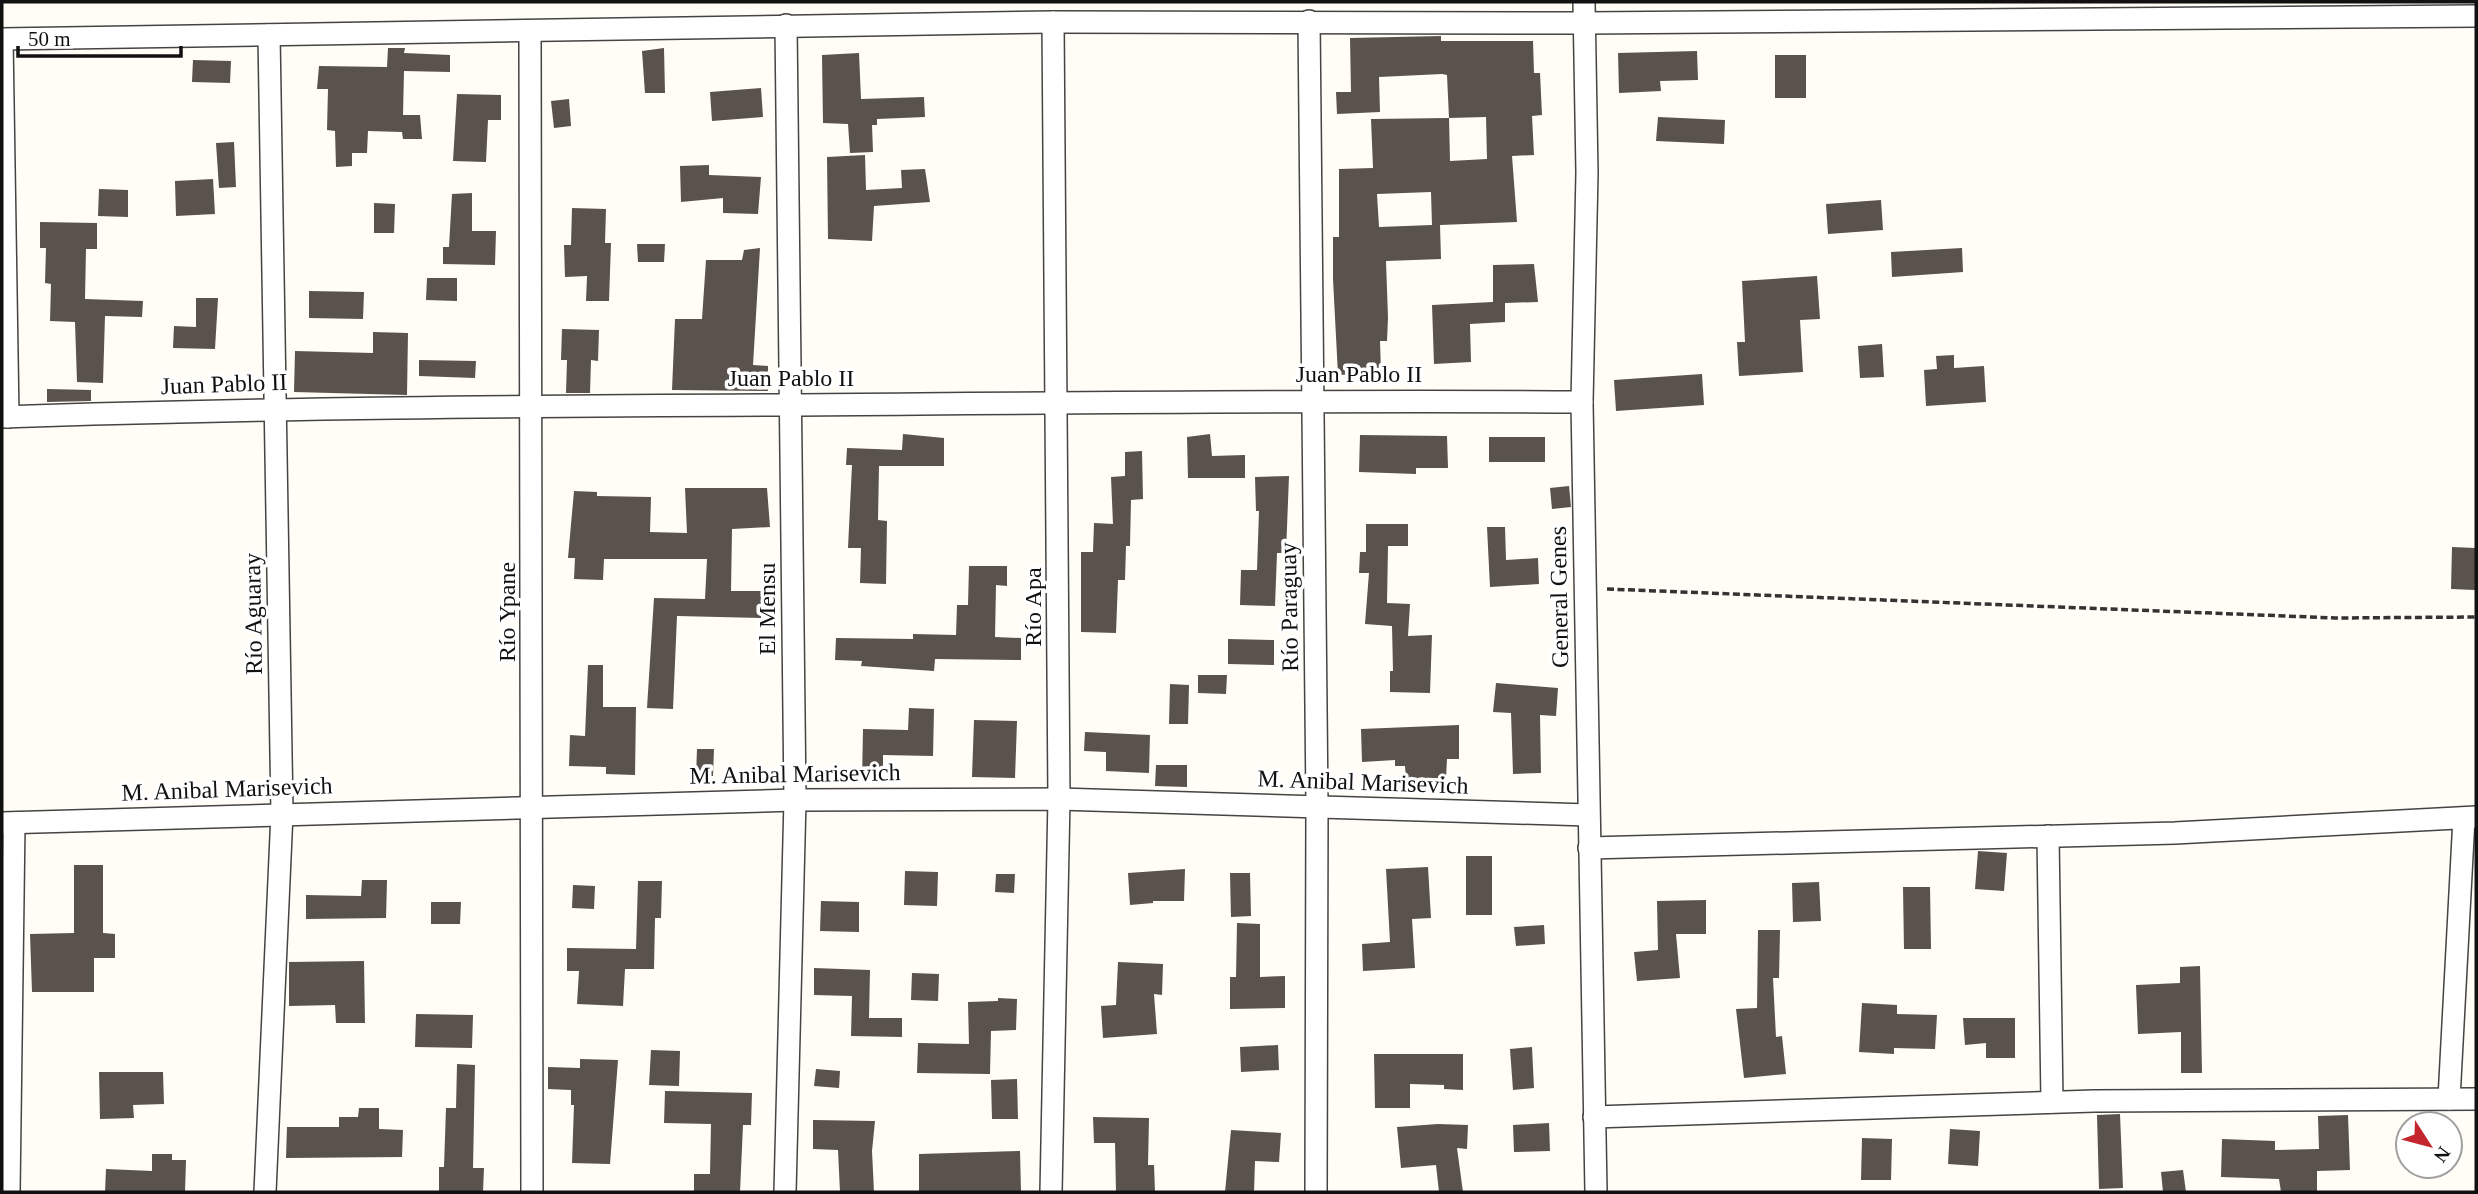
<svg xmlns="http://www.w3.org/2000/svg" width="2478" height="1194" viewBox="0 0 2478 1194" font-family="Georgia,serif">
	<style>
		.building { fill: #5a524d; fill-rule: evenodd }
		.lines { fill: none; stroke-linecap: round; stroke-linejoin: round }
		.minor-casing { stroke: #444; stroke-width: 24 }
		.path { stroke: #333; stroke-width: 3.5; stroke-dasharray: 7 3.5; stroke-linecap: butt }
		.minor { stroke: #fff; stroke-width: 21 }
		.labels { text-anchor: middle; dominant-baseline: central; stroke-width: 7; stroke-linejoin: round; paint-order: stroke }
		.street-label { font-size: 24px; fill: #111; stroke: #fff }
	</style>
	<rect width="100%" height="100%" fill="#fffdf5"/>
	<g class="building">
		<path d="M 1441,36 L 1441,41 L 1533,41 L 1534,73 L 1540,73 L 1542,115 L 1532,116 L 1534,155 L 1512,156 L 1517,222 L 1440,225 L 1441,259 L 1386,261 L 1388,318 L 1387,341 L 1380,341 L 1381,373 L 1338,375 L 1333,279 L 1333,237 L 1339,237 L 1339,169 L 1373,168 L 1371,119 L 1449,118 L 1447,75 L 1442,74 L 1379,77 L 1380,112 L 1337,114 L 1336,92 L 1351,92 L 1350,38 ZM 1486,117 L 1487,159 L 1450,161 L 1449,118 ZM 1431,192 L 1432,225 L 1379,227 L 1377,194 Z"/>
		<path d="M 388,48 L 405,48 L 404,53 L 450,55 L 450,72 L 404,71 L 403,115 L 420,115 L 422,139 L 403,139 L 402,132 L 368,131 L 367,153 L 352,153 L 352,166 L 336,167 L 335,131 L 327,130 L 328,89 L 317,89 L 319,66 L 387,67 Z"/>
		<path d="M 664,48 L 665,93 L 645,93 L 642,51 Z"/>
		<path d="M 1697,51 L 1698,80 L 1660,81 L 1661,91 L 1619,93 L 1618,53 Z"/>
		<path d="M 859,53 L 861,99 L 924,97 L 925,117 L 877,119 L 877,125 L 872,125 L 873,152 L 850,153 L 848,124 L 823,123 L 822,55 Z"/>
		<rect x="1775" y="55" width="31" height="43"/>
		<path d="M 193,60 L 231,61 L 230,83 L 192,82 Z"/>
		<path d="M 761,88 L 763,117 L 712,121 L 710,92 Z"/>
		<path d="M 457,94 L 501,95 L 501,120 L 488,120 L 486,162 L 453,161 Z"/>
		<path d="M 569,99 L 571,126 L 554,128 L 551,101 Z"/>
		<path d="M 1658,117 L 1725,120 L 1724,144 L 1656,141 Z"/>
		<path d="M 234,142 L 236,187 L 219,188 L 216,143 Z"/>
		<path d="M 865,155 L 866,190 L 902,188 L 901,170 L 925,169 L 930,202 L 874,206 L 872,241 L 828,239 L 827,157 Z"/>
		<path d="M 709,165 L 709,175 L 761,177 L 758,214 L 723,213 L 723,198 L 681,202 L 680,166 Z"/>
		<path d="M 213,179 L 215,214 L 176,216 L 175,181 Z"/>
		<path d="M 99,189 L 128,190 L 128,217 L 98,216 Z"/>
		<path d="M 472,193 L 472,231 L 496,231 L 495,265 L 443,264 L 443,247 L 449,247 L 452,194 Z"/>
		<path d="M 1881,200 L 1883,230 L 1828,234 L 1826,204 Z"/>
		<path d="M 374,203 L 395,204 L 394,233 L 374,233 Z"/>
		<path d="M 572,208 L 606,209 L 605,243 L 611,243 L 609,301 L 586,301 L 587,276 L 565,277 L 564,245 L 571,245 Z"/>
		<path d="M 40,222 L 97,223 L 97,249 L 86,249 L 85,299 L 143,301 L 142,317 L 105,316 L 103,383 L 77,382 L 75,322 L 50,321 L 51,284 L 45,283 L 46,248 L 40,248 Z"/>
		<path d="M 637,244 L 665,244 L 664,262 L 638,262 Z"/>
		<path d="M 760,248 L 753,365 L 768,366 L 768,391 L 672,390 L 675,319 L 702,319 L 706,260 L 742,260 L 744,250 Z"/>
		<path d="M 1962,248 L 1963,272 L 1892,277 L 1891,252 Z"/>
		<path d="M 1534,264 L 1538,302 L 1505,303 L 1505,322 L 1470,324 L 1471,362 L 1434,364 L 1432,305 L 1493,302 L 1493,265 Z"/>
		<path d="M 1817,276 L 1820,319 L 1800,320 L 1803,372 L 1739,376 L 1737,342 L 1745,342 L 1742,281 Z"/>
		<path d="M 427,278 L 457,278 L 457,301 L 426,300 Z"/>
		<path d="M 309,291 L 364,292 L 363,319 L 309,318 Z"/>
		<path d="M 196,298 L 218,298 L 215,349 L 173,348 L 174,326 L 196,327 Z"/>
		<path d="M 562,329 L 599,330 L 598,361 L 591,360 L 590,393 L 566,393 L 567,360 L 561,360 Z"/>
		<path d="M 373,332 L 408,333 L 407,395 L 294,392 L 295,351 L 373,353 Z"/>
		<path d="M 1882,344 L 1884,377 L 1860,378 L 1858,346 Z"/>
		<path d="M 1954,355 L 1954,368 L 1984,366 L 1986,402 L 1926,406 L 1924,370 L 1937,369 L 1936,356 Z"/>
		<path d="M 419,360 L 476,361 L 475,378 L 419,376 Z"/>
		<path d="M 1702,374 L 1704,405 L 1616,411 L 1614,380 Z"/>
		<path d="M 47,389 L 91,390 L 91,401 L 47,402 Z"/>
		<path d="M 903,434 L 944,438 L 944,466 L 879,466 L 878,520 L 887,521 L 886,584 L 860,583 L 861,548 L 848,548 L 852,465 L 846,465 L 847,448 L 902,450 Z"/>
		<path d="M 1210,434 L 1212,456 L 1245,455 L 1245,478 L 1188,478 L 1187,437 Z"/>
		<path d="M 1360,435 L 1447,436 L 1448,468 L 1416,468 L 1416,474 L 1359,472 Z"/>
		<rect x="1489" y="437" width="56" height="25"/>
		<path d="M 1142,451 L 1143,499 L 1131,500 L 1130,546 L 1126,546 L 1125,580 L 1118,580 L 1116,633 L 1081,632 L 1081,552 L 1093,552 L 1094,523 L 1113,524 L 1111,477 L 1125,476 L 1125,452 Z"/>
		<path d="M 1289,476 L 1286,553 L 1277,553 L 1275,606 L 1240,605 L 1241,570 L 1257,570 L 1259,511 L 1256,511 L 1255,477 Z"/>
		<path d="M 1569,486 L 1571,507 L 1552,509 L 1550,488 Z"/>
		<path d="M 685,488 L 767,488 L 770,527 L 732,529 L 731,591 L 761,591 L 761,618 L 677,616 L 673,709 L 647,708 L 654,598 L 705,599 L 707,559 L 604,559 L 603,580 L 574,579 L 575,558 L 568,558 L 574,491 L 597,492 L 597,496 L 651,497 L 650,532 L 687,533 Z"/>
		<path d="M 1366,524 L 1408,524 L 1408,546 L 1388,546 L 1387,603 L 1410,604 L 1408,636 L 1432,635 L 1430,693 L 1390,692 L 1390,671 L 1393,671 L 1392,626 L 1365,624 L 1369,573 L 1359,573 L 1360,552 L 1366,552 Z"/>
		<path d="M 1487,527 L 1505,527 L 1506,560 L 1538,558 L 1539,584 L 1490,587 Z"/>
		<path d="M 2452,547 L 2476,548 L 2475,590 L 2451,589 Z"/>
		<path d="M 969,566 L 1007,566 L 1007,586 L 996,585 L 995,637 L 1021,638 L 1021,660 L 935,659 L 934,671 L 861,666 L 862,661 L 835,660 L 836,638 L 913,639 L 913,634 L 956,635 L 957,605 L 968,605 Z"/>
		<path d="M 1228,639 L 1274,640 L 1274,665 L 1228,664 Z"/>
		<path d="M 588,665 L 603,665 L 603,707 L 636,707 L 635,775 L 606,774 L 606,767 L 569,766 L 570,735 L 585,736 Z"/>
		<path d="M 1198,675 L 1227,675 L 1226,694 L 1198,693 Z"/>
		<path d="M 1496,683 L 1558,688 L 1556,716 L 1540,715 L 1541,773 L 1513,774 L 1511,713 L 1493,712 Z"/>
		<path d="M 1170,684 L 1189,685 L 1188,724 L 1169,724 Z"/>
		<path d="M 909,708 L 934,709 L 933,756 L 883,755 L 883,783 L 862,782 L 863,729 L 908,730 Z"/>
		<path d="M 974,720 L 1017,721 L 1015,778 L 972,777 Z"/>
		<path d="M 1459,725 L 1459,759 L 1447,759 L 1446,778 L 1406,780 L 1405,766 L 1395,766 L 1395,760 L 1362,762 L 1361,729 Z"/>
		<path d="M 1085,732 L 1150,735 L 1149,773 L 1106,771 L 1106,752 L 1084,751 Z"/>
		<path d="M 697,749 L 714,749 L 713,776 L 696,776 Z"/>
		<path d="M 1156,765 L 1187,765 L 1187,787 L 1155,786 Z"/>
		<path d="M 1978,851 L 2007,853 L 2004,891 L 1975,889 Z"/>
		<rect x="1466" y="856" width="26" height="59"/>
		<path d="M 74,865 L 103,865 L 103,933 L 115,934 L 115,958 L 94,958 L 94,992 L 32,992 L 30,934 L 74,933 Z"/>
		<path d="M 1428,867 L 1431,918 L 1412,919 L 1415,968 L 1363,971 L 1362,944 L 1390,942 L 1386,869 Z"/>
		<path d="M 1185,869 L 1184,901 L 1153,901 L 1153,903 L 1130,905 L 1128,873 Z"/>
		<path d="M 905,871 L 938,872 L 937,906 L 904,905 Z"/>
		<path d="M 1230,873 L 1250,873 L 1251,916 L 1231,917 Z"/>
		<path d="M 996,874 L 1015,874 L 1014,893 L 995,892 Z"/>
		<path d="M 362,880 L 387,880 L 386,918 L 306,919 L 306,895 L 361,896 Z"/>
		<path d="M 638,881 L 662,881 L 661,918 L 655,918 L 654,969 L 625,969 L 623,1006 L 577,1004 L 579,971 L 567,971 L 567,948 L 636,949 Z"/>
		<path d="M 1819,882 L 1821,921 L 1793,922 L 1792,883 Z"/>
		<path d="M 573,885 L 595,886 L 594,909 L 572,908 Z"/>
		<path d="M 1903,887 L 1930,887 L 1931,949 L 1904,949 Z"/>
		<path d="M 1706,900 L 1706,934 L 1676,934 L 1680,978 L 1637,981 L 1634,952 L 1658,950 L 1657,901 Z"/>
		<path d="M 821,901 L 859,902 L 859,932 L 820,931 Z"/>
		<path d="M 431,902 L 461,902 L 460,924 L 431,924 Z"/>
		<path d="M 1237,923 L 1260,924 L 1260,977 L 1285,976 L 1285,1008 L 1230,1009 L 1230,977 L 1236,977 Z"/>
		<path d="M 1544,925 L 1545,944 L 1516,946 L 1514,927 Z"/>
		<path d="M 1758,930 L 1780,930 L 1779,978 L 1773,978 L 1776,1037 L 1782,1036 L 1786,1074 L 1744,1078 L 1736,1009 L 1757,1008 Z"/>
		<path d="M 364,961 L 365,1023 L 336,1023 L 335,1005 L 289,1006 L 289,962 Z"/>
		<path d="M 1118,962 L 1163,964 L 1162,995 L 1154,994 L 1157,1034 L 1103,1038 L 1101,1006 L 1116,1005 Z"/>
		<path d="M 2200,966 L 2202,1073 L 2181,1073 L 2181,1032 L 2138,1034 L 2136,985 L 2180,983 L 2180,967 Z"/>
		<path d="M 814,968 L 870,970 L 869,1018 L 902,1018 L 902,1037 L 851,1036 L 852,996 L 814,995 Z"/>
		<path d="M 912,973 L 939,974 L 938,1001 L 911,1000 Z"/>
		<path d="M 998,998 L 1017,999 L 1016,1030 L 991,1031 L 990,1074 L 917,1073 L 918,1043 L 969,1044 L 968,1002 L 998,1001 Z"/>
		<path d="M 1862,1003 L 1897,1005 L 1897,1014 L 1937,1015 L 1935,1049 L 1894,1048 L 1894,1054 L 1859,1052 Z"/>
		<path d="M 416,1014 L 473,1015 L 472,1048 L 415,1047 Z"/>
		<path d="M 1963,1018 L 2015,1018 L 2015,1058 L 1986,1058 L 1986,1043 L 1965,1045 Z"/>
		<path d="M 1278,1045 L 1279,1070 L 1241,1072 L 1240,1047 Z"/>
		<path d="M 1532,1047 L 1534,1088 L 1513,1090 L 1510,1049 Z"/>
		<path d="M 651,1050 L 680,1051 L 679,1086 L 649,1085 Z"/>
		<path d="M 1374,1054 L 1463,1054 L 1463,1090 L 1444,1089 L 1444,1085 L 1410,1084 L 1410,1108 L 1375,1108 Z"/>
		<path d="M 580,1059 L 618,1060 L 610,1164 L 572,1163 L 574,1105 L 571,1105 L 571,1090 L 548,1089 L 548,1067 L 580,1068 Z"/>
		<path d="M 457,1064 L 475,1065 L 473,1168 L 484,1168 L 483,1192 L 439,1192 L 439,1167 L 444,1167 L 446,1108 L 456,1108 Z"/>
		<path d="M 816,1069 L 840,1071 L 839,1088 L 814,1086 Z"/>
		<path d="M 99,1072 L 163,1072 L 164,1104 L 133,1105 L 134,1118 L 100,1119 Z"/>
		<path d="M 1017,1079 L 1018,1119 L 992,1119 L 991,1080 Z"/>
		<path d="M 665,1091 L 752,1093 L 751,1125 L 743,1125 L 740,1192 L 694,1192 L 694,1174 L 710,1174 L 711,1124 L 664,1123 Z"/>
		<path d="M 359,1108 L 379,1108 L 379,1129 L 403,1130 L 402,1157 L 286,1158 L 287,1127 L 339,1127 L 339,1117 L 358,1117 Z"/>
		<path d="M 2120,1114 L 2123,1188 L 2099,1189 L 2097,1115 Z"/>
		<path d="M 2348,1115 L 2350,1170 L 2317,1171 L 2317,1192 L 2281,1192 L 2279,1179 L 2221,1177 L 2222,1139 L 2275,1141 L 2275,1150 L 2319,1149 L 2318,1116 Z"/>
		<path d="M 1093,1117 L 1149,1118 L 1148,1165 L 1154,1165 L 1155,1192 L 1116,1192 L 1115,1143 L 1094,1143 Z"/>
		<path d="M 813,1120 L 875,1121 L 872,1151 L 874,1192 L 840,1192 L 838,1150 L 813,1149 Z"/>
		<path d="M 1549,1123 L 1550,1151 L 1514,1152 L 1513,1125 Z"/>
		<path d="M 1438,1124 L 1468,1125 L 1467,1149 L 1457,1148 L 1463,1192 L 1439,1192 L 1436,1165 L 1401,1168 L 1397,1127 Z"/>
		<path d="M 1950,1129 L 1980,1131 L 1978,1166 L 1948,1164 Z"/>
		<path d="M 1231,1130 L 1281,1133 L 1279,1162 L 1255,1161 L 1254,1192 L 1225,1192 Z"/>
		<path d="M 1862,1138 L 1892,1139 L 1891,1180 L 1861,1180 Z"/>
		<path d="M 1020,1151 L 1021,1192 L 919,1192 L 919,1154 Z"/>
		<path d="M 152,1154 L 172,1154 L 172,1160 L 186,1160 L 185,1192 L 105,1192 L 106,1169 L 152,1171 Z"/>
		<path d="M 2183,1170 L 2186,1192 L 2163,1192 L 2161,1172 Z"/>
	</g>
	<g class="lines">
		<g class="minor-casing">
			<g id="minor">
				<path d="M 1584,2 L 1587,173 L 1582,402 L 1596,1192"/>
				<path d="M 1309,21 L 1317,806 L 1316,1192"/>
				<path d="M 530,31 L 532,1192"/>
				<path d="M 2,39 L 1053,22 L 1585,23 L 2476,16"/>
				<path d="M 2,39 L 8,417"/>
				<path d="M 2,417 C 264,408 526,406 788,405 C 1052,403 1317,400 1582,402"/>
				<path d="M 2,823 L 795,800 L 1059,799 L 1588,815"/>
				<path d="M 2048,836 L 2052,1102"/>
				<path d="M 1589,848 L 2175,833 L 2476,817"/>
				<path d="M 2449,1099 L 2464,818"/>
				<path d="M 1594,1117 L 2094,1101 L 2476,1099"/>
				<path d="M 9,1192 L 14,823"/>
				<path d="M 265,1192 L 282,813 L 269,35"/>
				<path d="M 785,1192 L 795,800 L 786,25"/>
				<path d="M 1051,1192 L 1059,799 L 1053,22"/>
			</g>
		</g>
		<path class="path" d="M 1607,589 L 2335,618 L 2476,617"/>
		<use href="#minor" class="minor"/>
	</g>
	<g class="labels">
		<g class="street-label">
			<text x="1359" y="374">Juan Pablo II</text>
			<text x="791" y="378">Juan Pablo II</text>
			<text transform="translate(224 384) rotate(-2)">Juan Pablo II</text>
			<text transform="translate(1559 597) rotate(-91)">General Genes</text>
			<text transform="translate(1033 607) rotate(-90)">Río Apa</text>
			<text transform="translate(1289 607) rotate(-91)">Río Paraguay</text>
			<text transform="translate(767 609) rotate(-90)">El Mensu</text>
			<text transform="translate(507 612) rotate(-90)">Río Ypane</text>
			<text transform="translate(253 614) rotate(-91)">Río Aguaray</text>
			<text transform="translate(795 774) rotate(-1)">M. Anibal Marisevich</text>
			<text transform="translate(1363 782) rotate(2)">M. Anibal Marisevich</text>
			<text transform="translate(227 789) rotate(-2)">M. Anibal Marisevich</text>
		</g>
	</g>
	<rect width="2478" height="1194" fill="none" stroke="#111111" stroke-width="7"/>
	<g transform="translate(2429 1145) rotate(126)"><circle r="33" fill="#ffffff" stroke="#a0a0a0" stroke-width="2"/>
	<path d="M0-5L12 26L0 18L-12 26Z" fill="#c4262e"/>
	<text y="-10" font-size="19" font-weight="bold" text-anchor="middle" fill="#111111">N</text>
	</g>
	<path d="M18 46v10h163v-10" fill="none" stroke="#111111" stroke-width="3.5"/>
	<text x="28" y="46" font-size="21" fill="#111111" stroke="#ffffff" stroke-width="5" paint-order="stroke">50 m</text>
</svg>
